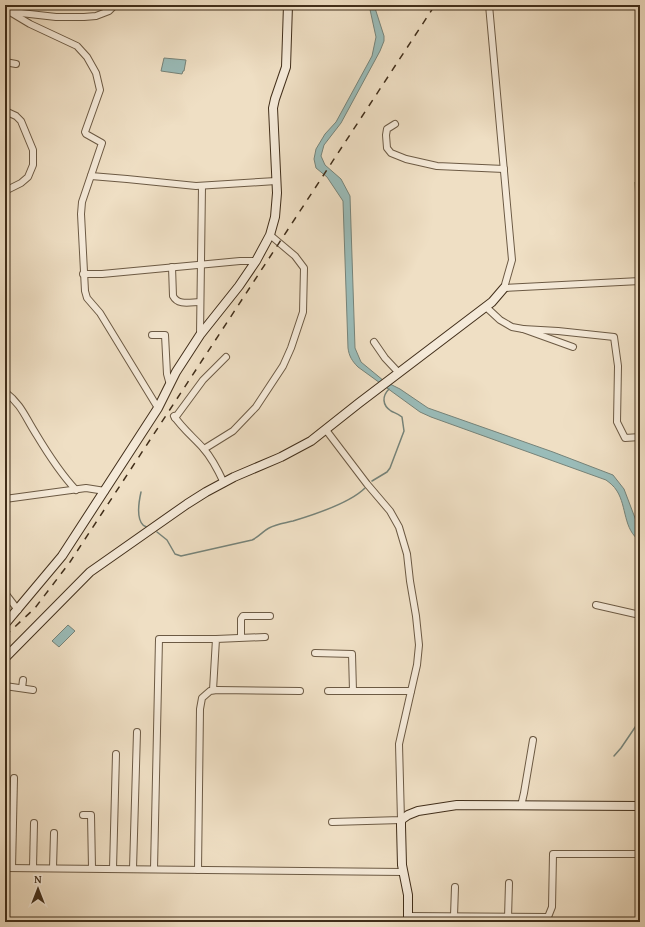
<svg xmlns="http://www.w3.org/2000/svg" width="645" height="927" viewBox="0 0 645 927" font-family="'Gentium Book Plus',serif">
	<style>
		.pitch { fill: #b5c397; stroke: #7b7858 }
		.water { fill: #9abcb9; stroke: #768379 }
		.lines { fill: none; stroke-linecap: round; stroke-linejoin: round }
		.stream { stroke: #768379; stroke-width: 1.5 }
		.street-casing { stroke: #6c5a44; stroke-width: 8 }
		.secondary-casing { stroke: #412e1a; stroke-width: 10 }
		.street { stroke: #f5ead9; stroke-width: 6 }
		.secondary { stroke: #f5ead9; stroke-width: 8 }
		.rail { stroke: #412e1a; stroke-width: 1.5; stroke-dasharray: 7 7; stroke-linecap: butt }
	</style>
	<rect width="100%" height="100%" fill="#efdfc4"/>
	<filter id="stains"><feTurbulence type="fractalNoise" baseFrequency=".005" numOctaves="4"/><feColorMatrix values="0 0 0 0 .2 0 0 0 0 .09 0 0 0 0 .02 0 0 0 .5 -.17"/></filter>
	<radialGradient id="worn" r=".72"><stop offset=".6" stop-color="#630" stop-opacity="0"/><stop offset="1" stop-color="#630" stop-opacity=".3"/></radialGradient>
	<path class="pitch" d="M 635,182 L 640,182 L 640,262 L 639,262 Z"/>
	<g class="water">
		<path d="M 369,5 L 374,5 L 384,36 L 384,41 L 380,51 L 341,123 L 324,145 L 321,156 L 325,165 L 341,179 L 350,196 L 355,348 L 361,362 L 384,381 L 400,389 L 428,408 L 553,452 L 613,475 L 624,489 L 640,531 L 640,541 C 623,529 627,507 617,491 C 614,486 610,483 606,480 L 431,417 L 420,412 L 358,367 C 352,361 349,356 348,348 L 343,201 L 327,177 L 316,168 L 314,159 L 316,149 L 325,134 L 336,122 L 372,56 L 376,37 Z"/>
		<path d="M 164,58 L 186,60 L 184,71 L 183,71 L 182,74 L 161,71 Z"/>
		<path d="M 68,625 L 75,631 L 59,647 L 52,641 Z"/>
	</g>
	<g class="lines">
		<g class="stream">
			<path d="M 372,481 L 387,472 L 390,468 L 404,431 L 402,417 C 399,414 395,413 391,411 C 382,405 382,396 389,389"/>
			<path d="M 141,492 C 139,501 136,518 143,525 C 144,526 147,527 149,528"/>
			<path d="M 157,532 L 167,540 L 175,554 L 181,556 L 252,540 C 259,537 263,531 269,528 C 276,524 285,523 293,521 C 313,515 350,503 365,488"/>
			<path d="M 614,756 L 621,748 L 640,720"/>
		</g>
		<g class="street-casing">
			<g id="street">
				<path d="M 489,5 L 511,249 L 512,260 L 504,288 L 640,281"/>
				<path d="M 5,9 L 30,24 L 77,46 L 87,57 L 96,73 L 100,90 L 85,132 L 86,134 L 102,143 L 82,202 L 81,214 L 85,291 L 87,298 L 100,313 L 158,408"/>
				<path d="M 12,12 L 56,17 L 84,17 L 96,16 L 109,11 L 115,5"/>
				<path d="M 5,62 L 16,64"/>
				<path d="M 5,111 L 16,116 L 21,121 L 33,150 L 33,165 L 28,177 L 21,183 L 5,191"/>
				<path d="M 395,124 L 387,129 L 386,135 L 387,148 L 391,153 L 406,159 L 437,166 L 504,169"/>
				<path d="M 91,176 L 127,179 L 196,186 L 276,181"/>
				<path d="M 172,267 L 173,296 C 178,306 191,302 200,302"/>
				<path d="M 83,274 L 102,274 L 240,261 L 256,261"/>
				<path d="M 486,307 L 500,320 L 512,327 L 523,329 L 573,347"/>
				<path d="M 523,329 L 558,331 L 614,337 L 618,366 L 617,422 L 625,438 L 640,437"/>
				<path d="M 152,335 L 165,335 L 167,374 L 170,385"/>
				<path d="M 200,335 L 202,186"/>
				<path d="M 374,342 L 385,358 L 399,373"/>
				<path d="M 5,392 C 22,405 25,417 36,434 C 48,454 60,473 76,490"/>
				<path d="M 174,416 C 182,428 193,437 203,448 C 212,458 218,470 224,483"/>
				<path d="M 175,418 L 203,380 L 226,357"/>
				<path d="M 326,430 L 367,484 L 390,511 L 399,527 L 407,554 L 410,581 L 416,616 L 419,645 L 417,665 L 399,744 L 401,820 L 332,822"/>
				<path d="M 204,449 L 233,431 L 256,407 L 283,366 L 291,348 L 303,312 L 304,268 L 295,256 L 270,235"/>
				<path d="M 5,499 L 86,488 L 105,491"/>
				<path d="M 5,593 L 18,610"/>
				<path d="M 596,605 L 640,615"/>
				<path d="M 241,637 L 241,619 L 243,616 L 270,616"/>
				<path d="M 315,653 L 352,654 L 353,691 L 411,691"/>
				<path d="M 5,686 L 33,690"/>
				<path d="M 22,688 L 23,680"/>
				<path d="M 213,690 L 216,639 L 265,637"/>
				<path d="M 328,691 L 353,691"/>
				<path d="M 521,806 L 524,793 L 533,740"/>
				<path d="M 83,815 L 91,815 L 92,868"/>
				<path d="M 5,868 L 403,872"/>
				<path d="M 12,868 L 14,778"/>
				<path d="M 33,868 L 34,823"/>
				<path d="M 53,868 L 54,833"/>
				<path d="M 113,869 L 116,754"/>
				<path d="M 133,869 L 137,732"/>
				<path d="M 154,869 L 159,639 L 216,639"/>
				<path d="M 198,870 L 200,709 L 202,698 L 210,691 L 217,690 L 300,691"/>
				<path d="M 408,916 L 548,917 L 552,907 L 553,854 L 640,854"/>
				<path d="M 454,916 L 455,887"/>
				<path d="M 508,918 L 509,883"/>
			</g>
		</g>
		<g class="secondary-casing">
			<g id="secondary">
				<path d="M 5,624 L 62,556 L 158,408 L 176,372 L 200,335 L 239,286 L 256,261 L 270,235 L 275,217 L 277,193 L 273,108 L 275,99 L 286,67 L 288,5"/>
				<path d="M 5,658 L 90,572 L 187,504 L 206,492 L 234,477 L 281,457 L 311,441 L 359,403 L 492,302 L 504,288"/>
				<path d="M 408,922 L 408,895 L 402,865 L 401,826 L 401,820 L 408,815 L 418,811 L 457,805 L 640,806"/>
			</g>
		</g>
		<use href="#street" class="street"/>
		<use href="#secondary" class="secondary"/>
		<path class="rail" d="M 5,636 L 35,608 L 70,562 L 435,5"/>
	</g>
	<rect width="645" height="927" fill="none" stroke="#efdfc4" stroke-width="20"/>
	<rect x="6" y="6" width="633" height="915" fill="none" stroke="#412e1a" stroke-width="2"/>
	<rect x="10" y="10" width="625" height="907" fill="none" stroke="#412e1a"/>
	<g transform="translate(38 889)" stroke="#f5ead9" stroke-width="3" paint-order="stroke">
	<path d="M0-3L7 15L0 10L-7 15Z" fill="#412e1a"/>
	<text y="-6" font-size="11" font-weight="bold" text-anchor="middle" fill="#412e1a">N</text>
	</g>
	<rect width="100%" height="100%" filter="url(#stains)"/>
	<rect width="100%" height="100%" fill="url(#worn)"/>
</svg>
